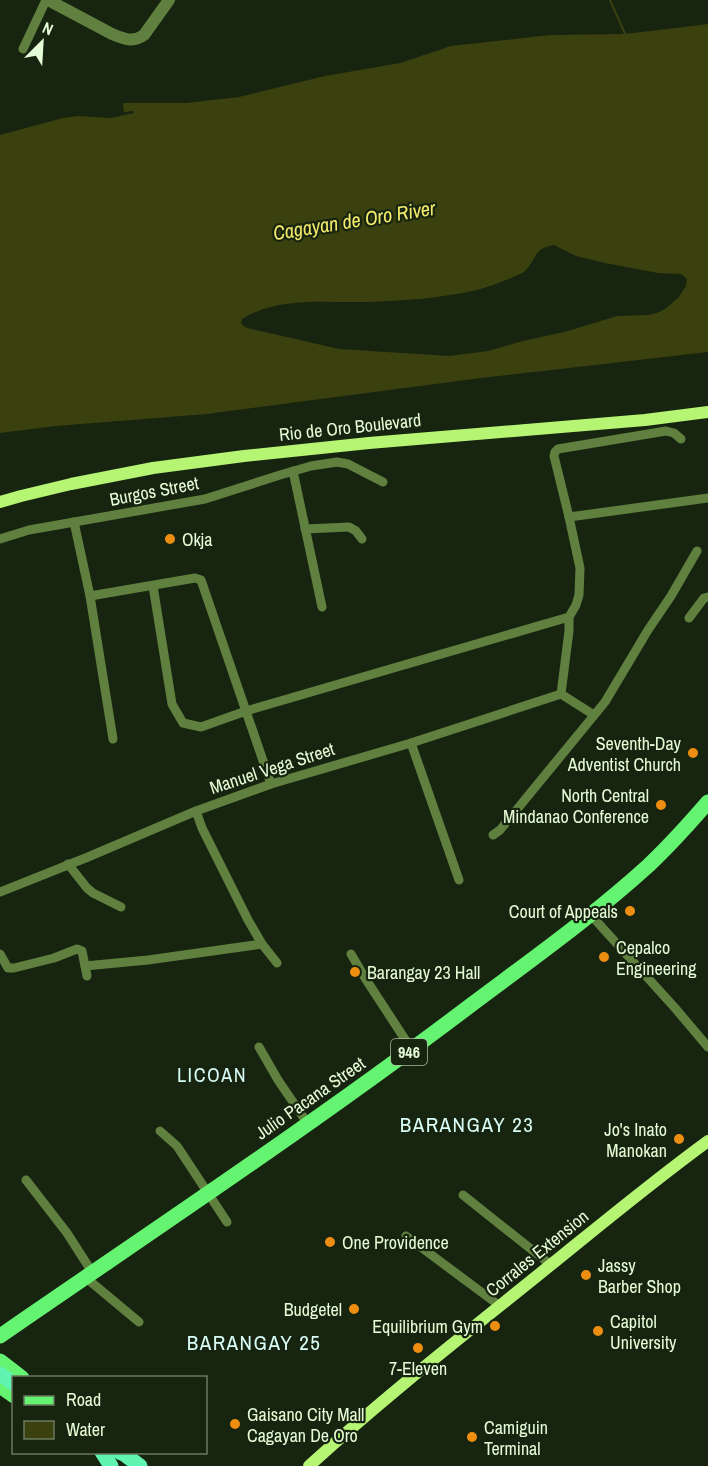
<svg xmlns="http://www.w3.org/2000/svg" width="708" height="1466" viewBox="0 0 708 1466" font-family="'Archivo Narrow',sans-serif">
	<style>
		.water { fill: #3a400e; fill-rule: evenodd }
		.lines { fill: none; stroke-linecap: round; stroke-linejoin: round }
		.stream { stroke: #3a400e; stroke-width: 2 }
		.minor { stroke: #5f803f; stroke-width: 9 }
		.tertiary { stroke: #5f803f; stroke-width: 12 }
		.secondary { stroke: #b6f574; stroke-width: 12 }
		.primary { stroke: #65f472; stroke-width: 15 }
		.trunk { stroke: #60f4b2; stroke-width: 15 }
		.poi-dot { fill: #ee8e10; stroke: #172410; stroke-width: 2 }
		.labels { text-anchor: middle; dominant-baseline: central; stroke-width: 4.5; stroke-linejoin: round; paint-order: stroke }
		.shield { fill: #172410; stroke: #a8bb9b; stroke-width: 1.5 }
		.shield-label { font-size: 16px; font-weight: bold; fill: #e6fcd6 }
		.street-label { font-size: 18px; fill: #e6fcd6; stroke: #172410 }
		.poi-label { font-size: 18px; fill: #e6fcd6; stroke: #172410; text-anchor: start }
		.water-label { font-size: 20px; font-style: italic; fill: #f5eb6b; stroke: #172410 }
		.neighbourhood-label { font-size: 20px; letter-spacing: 1.5px; fill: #d8fcf6; stroke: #172410 }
		.quarter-label { font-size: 21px; letter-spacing: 1.5px; fill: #d8fcf6; stroke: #172410 }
	</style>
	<rect width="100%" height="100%" fill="#172410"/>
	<path class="water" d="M 708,24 L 708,352 L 481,378 L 207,414 L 56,426 L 0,433 L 0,135 L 63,118 L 78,116 L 111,118 L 134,113 L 133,111 L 124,112 L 123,103 L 186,103 L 239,97 L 325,76 L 400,63 L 451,46 L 550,35 L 625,34 ZM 554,245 L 576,256 L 605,263 L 658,273 L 681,274 L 687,279 L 686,286 L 678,298 L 665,309 L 657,313 L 648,315 L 617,316 L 568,331 L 523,341 L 488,351 L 449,356 L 339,349 L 247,328 L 241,324 L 242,319 C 279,296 326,303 367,302 C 404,301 442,298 477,290 C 493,286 509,279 524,272 C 537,260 533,248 554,245 Z"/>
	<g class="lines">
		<path class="stream" d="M 610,0 L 626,36"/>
		<g class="minor">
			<path d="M 23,49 L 46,0"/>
			<path d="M 293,471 L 322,607"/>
			<path d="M 569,517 L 708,498"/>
			<path d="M 74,522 L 90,596 L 113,739"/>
			<path d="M 305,529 L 349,527 L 356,531 L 362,539"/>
			<path d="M 0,539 L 29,530 L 205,499 L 280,475 L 311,466 L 337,462 L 348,464 L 383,482"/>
			<path d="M 153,586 L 172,704 L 183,723 L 201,727 L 246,711 L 569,617 L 569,631 L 561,694"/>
			<path d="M 90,596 L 195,578 L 201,580 L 271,784"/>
			<path d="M 569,617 L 576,605 L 579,595 L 580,568 L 569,517 L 554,456 L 555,452 L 558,449 L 666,431 L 674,433 L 681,439"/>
			<path d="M 689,618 L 704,598 L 708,597"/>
			<path d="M 561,694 L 594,715"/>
			<path d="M 411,743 L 459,880"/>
			<path d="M 196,811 L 202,828 L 248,920 L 262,944 L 277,963"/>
			<path d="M 493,835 L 500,830 L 605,702 L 648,630 L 671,596 L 697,551"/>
			<path d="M 68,864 L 87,888 L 93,893 L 121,907"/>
			<path d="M 0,892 L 88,857 L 196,811 L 271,784 L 411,743 L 561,694"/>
			<path d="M 590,914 L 675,1008 L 708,1047"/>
			<path d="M 0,954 L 8,968 L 14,968 L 54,958 L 77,949 L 82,951 L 87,976"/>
			<path d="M 351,954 L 365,978 L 412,1050"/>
			<path d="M 85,966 L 148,960 L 262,944"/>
			<path d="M 259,1047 L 278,1080 L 308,1124"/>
			<path d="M 160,1131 L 177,1146 L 227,1222"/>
			<path d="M 26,1180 L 67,1233 L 92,1272"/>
			<path d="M 463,1195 L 551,1265"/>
			<path d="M 406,1236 L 500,1306"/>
			<path d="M 85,1277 L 139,1322"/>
		</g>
		<path class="tertiary" d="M 48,0 L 112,34 C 124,39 133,43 144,35 L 169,0"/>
		<g class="secondary">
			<path d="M 0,502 L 21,496 L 71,484 L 153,468 L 244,456 L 369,443 L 645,420 L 708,412"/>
			<path d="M 309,1466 C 382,1399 460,1338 537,1276 C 593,1231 649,1184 708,1141"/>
		</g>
		<g class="primary">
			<path d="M 0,1336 C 158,1227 318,1121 471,1005 C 531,960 593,916 649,865 C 670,845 689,824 708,802"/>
			<path d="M 0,1361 L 22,1378"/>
			<path d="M 0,1386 L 14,1396"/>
		</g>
		<g class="trunk">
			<path d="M 0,1374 L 14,1384"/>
			<path d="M 102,1452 L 111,1466"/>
			<path d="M 119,1452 L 124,1454 L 140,1466"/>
		</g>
	</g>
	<g class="poi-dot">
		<circle cx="170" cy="539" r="6"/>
		<circle cx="693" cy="753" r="6"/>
		<circle cx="661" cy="805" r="6"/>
		<circle cx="630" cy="911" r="6"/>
		<circle cx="604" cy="957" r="6"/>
		<circle cx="355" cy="972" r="6"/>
		<circle cx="679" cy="1139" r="6"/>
		<circle cx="330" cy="1242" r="6"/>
		<circle cx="586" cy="1275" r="6"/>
		<circle cx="354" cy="1309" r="6"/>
		<circle cx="495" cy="1326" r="6"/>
		<circle cx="598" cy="1331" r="6"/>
		<circle cx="418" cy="1348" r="6"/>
		<circle cx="235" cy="1424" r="6"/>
		<circle cx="472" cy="1437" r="6"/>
	</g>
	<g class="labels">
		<rect class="shield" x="391" y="1039" width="36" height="26" rx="4.5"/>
		<g class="shield-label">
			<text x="409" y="1052">946</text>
		</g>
		<g class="street-label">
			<text transform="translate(350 427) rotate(-6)">Rio de Oro Boulevard</text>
			<text transform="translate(154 491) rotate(-11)">Burgos Street</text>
			<text transform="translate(272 768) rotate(-18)">Manuel Vega Street</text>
			<text transform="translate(310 1098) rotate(-35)">Julio Pacana Street</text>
			<text transform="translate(537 1253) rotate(-39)">Corrales Extension</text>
		</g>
		<g class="poi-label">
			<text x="182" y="539">Okja</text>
			<text x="681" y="743" text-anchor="end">Seventh-Day<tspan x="681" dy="21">Adventist Church</tspan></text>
			<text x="649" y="795" text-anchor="end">North Central<tspan x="649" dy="21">Mindanao Conference</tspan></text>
			<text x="618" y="911" text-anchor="end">Court of Appeals</text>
			<text x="616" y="947">Cepalco<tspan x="616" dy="21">Engineering</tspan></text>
			<text x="367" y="972">Barangay 23 Hall</text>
			<text x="667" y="1129" text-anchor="end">Jo's Inato<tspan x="667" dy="21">Manokan</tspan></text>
			<text x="342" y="1242">One Providence</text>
			<text x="598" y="1265">Jassy<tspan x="598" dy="21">Barber Shop</tspan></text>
			<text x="342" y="1309" text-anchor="end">Budgetel</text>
			<text x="610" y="1321">Capitol<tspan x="610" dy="21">University</tspan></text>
			<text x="483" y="1326" text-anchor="end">Equilibrium Gym</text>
			<text x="418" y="1368" text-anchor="middle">7-Eleven</text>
			<text x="247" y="1414">Gaisano City Mall<tspan x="247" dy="21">Cagayan De Oro</tspan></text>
			<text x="484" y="1427">Camiguin<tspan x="484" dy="21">Terminal</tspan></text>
		</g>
		<g class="water-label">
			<text transform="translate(354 220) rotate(-9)">Cagayan de Oro River</text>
		</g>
		<g class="neighbourhood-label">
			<text x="212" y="1074">LICOAN</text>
		</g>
		<g class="quarter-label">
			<text x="467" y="1124">BARANGAY 23</text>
			<text x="254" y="1342">BARANGAY 25</text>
		</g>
	</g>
	<rect x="12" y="1376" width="195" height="78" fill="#172410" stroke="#6a7a5f" stroke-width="1.5"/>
	<rect x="24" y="1396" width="30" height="9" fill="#65f472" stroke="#6a7a5f" stroke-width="1.5"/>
	<text x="66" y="1406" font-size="18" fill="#e6fcd6">Road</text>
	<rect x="24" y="1421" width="30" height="18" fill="#3a400e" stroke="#6a7a5f" stroke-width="1.5"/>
	<text x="66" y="1436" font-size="18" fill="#e6fcd6">Water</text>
	<g transform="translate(42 42) rotate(24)" stroke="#172410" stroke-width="4.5" paint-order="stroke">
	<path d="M0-4.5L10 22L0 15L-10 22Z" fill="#e6fcd6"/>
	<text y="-9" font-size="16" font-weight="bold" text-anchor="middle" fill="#e6fcd6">N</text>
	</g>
</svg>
